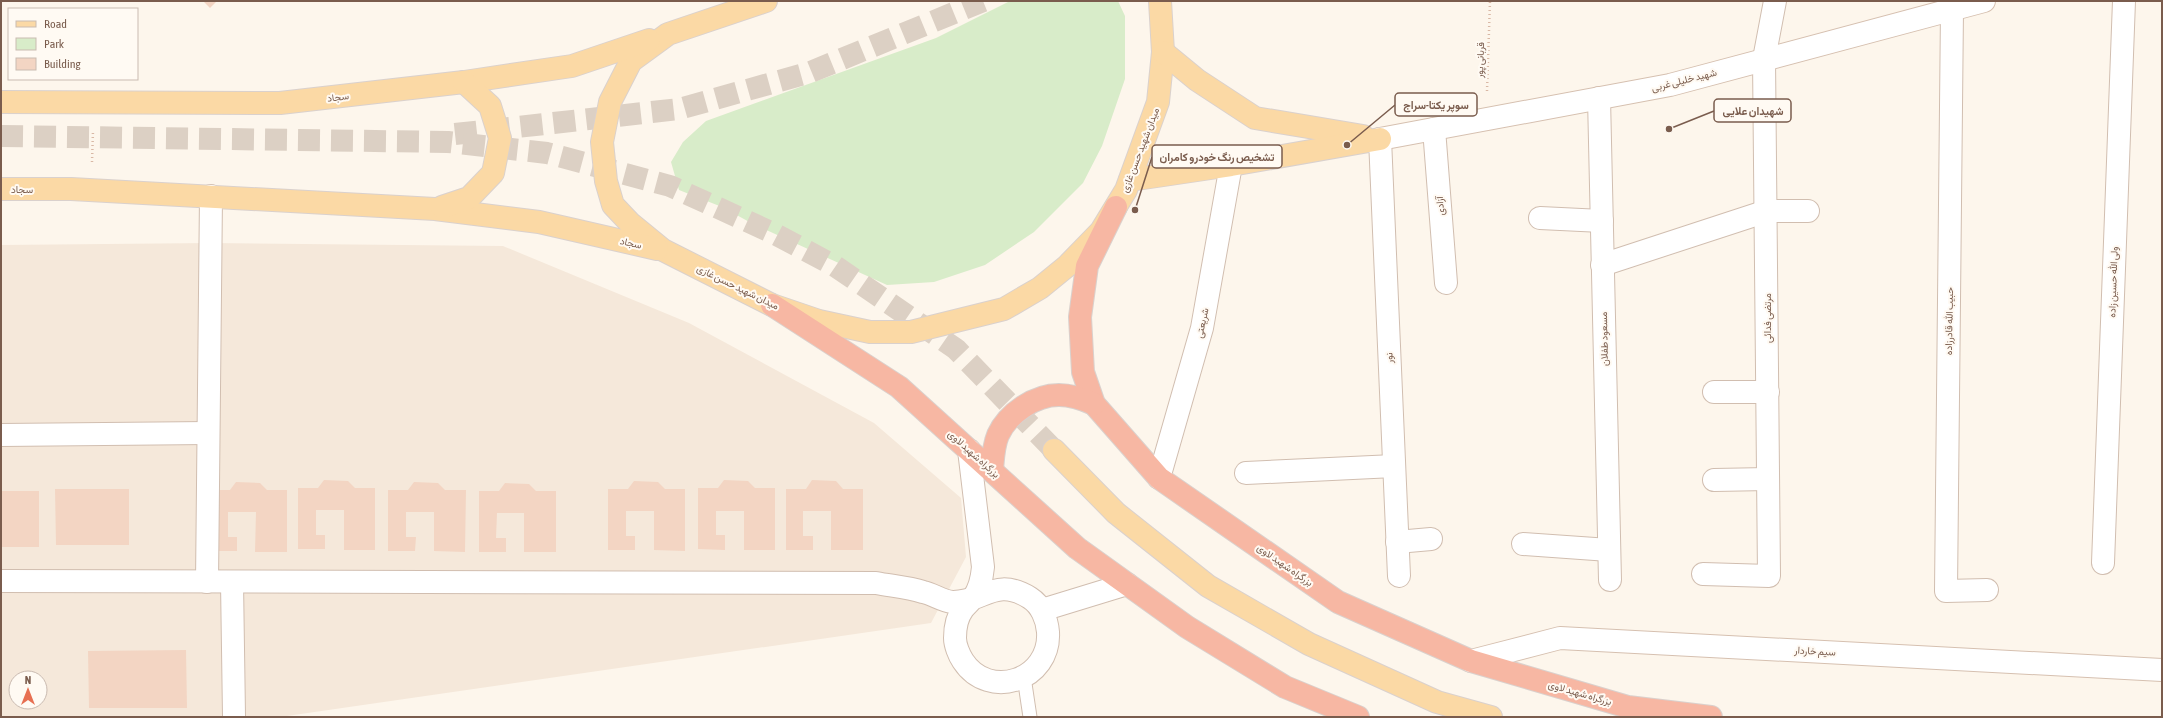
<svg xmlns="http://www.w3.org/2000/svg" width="2163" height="718" viewBox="0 0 2163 718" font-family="'Asap Condensed',Vazirmatn,sans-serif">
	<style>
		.residential { fill: #f5e8da; fill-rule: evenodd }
		.green { fill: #d8ecc9 }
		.building { fill: #f3d5c3 }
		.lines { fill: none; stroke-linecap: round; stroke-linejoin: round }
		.primary-tunnel { stroke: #dcd0c4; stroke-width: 22; stroke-dasharray: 22 11; stroke-linecap: butt }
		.lane-casing { stroke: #d1beb0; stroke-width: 15 }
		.street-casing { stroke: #d1beb0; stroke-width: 24 }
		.secondary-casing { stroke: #d6c0b0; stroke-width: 24 }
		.primary-casing { stroke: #dad1cd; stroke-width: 24 }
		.highway-casing { stroke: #dad1cd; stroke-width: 24 }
		.path { stroke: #d9b8a5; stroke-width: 2.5; stroke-dasharray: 1 3; stroke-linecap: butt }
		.lane { stroke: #fff; stroke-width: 13 }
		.street { stroke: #fff; stroke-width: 22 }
		.secondary { stroke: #fff; stroke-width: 22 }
		.primary { stroke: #fbd9a5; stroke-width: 22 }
		.highway { stroke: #f7b7a3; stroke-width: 22 }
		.labels { text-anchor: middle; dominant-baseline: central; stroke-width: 4; stroke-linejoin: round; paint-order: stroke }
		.street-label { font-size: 10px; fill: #7a5c4d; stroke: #fffaf3 }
		.leader { fill: none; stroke: #7a5c4d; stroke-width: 1.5 }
		.callout-dot { fill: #7a5c4d; stroke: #fffaf3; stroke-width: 1.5 }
		.callout { fill: #fffaf3; stroke: #7a5c4d; stroke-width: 1.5 }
		.callout-label { font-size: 11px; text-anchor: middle; font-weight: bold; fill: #7a5c4d }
	</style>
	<rect width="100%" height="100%" fill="#fdf6ec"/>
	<path class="residential" d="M 211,243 L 503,246 L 689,323 L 874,423 L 961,498 L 966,557 L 931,623 L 280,717 L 1,717 L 1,245 ZM 16,678 L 40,678 L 40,702 L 16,702 Z"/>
	<path class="green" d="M 1010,1 L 1118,1 L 1125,16 L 1125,79 L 1102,146 L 1083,183 L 1034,232 L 985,265 L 934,282 L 887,285 L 753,224 L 722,207 L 679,190 L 671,162 L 683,142 L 706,121 L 936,38 Z"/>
	<g class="building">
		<path d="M 203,1 L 217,1 L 210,8 Z"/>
		<path d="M 324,480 L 348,481 L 355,488 L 375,488 L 375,550 L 344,550 L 344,510 L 316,510 L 316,535 L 325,535 L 325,549 L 298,549 L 298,488 L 318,488 Z"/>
		<path d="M 724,480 L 748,481 L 755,488 L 775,488 L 775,550 L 744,550 L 744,511 L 716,511 L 716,535 L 725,535 L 725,550 L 698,549 L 698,488 L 718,488 Z"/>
		<path d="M 812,480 L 836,481 L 843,489 L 863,489 L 863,550 L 831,550 L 831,511 L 803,511 L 803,536 L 813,536 L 813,550 L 786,550 L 786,489 L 806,489 Z"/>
		<path d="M 634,481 L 658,482 L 665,489 L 685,489 L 685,551 L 654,550 L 654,511 L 626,511 L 626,536 L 635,536 L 635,550 L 608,550 L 608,489 L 628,489 Z"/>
		<path d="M 236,482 L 260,483 L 267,490 L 287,490 L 287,552 L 255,552 L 256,512 L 228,512 L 228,537 L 237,537 L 237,551 L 210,551 L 210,490 L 230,490 Z"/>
		<path d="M 414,482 L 438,483 L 445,490 L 466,490 L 465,552 L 434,551 L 434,512 L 406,512 L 406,537 L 416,537 L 415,551 L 388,551 L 388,490 L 408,490 Z"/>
		<path d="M 505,483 L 529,484 L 536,491 L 556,491 L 556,552 L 524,552 L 524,513 L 497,513 L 496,538 L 506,538 L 506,552 L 479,552 L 479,491 L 499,491 Z"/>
		<path d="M 55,489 L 129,489 L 129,545 L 56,545 Z"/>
		<rect x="1" y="491" width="38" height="56"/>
		<path d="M 186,650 L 187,708 L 89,708 L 88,651 Z"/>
	</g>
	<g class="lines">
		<g class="primary-tunnel">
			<path d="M 455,134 L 679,109 L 808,73 L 983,1"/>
			<path d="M 1,136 L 448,142 L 547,153 L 670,186 L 773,233 L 835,266 L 956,349 L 1054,450"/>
		</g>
		<g class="lane-casing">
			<path id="lane" d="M 1024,677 L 1030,717"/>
		</g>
		<g class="street-casing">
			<g id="street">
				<path d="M 1954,1 L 1952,10 L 1946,591 L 1987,590"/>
				<path d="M 1599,98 L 1610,580"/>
				<path d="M 1434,129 L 1446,283"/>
				<path d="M 1380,139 L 1399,576"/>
				<path d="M 1540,218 L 1602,221"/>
				<path d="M 1602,265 L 1767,211 L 1808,211"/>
				<path d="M 1714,392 L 1768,392"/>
				<path d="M 1,435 L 208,433"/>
				<path d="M 1246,473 L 1394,466"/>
				<path d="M 1159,478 L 1202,328 L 1231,165"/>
				<path d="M 1714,480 L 1768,479"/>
				<path d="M 1397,542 L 1431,539"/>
				<path d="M 1523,544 L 1609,550"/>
				<path d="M 2103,563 L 2124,1"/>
				<path d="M 1703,574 L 1769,576 L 1764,59 L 1775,1"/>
				<path d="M 1,581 L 876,583 C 891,586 908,587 923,592 C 933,594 942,601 952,602 C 983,603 995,576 1030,598 C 1041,605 1047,619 1048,632 C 1051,680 989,701 963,661 C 959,655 955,645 955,638 C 955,629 957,617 963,609 C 966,605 970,602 973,598 C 980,589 982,578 983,567 L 969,450"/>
				<path d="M 207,582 L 211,196"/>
				<path d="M 232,582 L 234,716"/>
				<path d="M 1042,610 L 1127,584"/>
			</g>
		</g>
		<g class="secondary-casing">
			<g id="secondary">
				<path d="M 1380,139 L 1670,85 L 1984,1"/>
				<path d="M 1471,661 L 1560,638 L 2162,670"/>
			</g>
		</g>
		<g class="primary-casing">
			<g id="primary">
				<path d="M 766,1 L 668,34 L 631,61 L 610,102 L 602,142 L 606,181 L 613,205 L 630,223 L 663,250 L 772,305 L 819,321 L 870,332 L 911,332 L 1004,309 L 1040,288 L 1067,266 L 1101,231 L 1126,190 L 1158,102 L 1163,52 L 1160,1"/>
				<path d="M 1163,52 L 1197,80 L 1255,118 L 1363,136"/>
				<path d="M 1,102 L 280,103 L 464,82 L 572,66 L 649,40"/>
				<path d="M 1130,180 L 1231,165 L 1380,139"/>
				<path d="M 1,189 L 71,189 L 435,209 L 539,222 L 657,249"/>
				<path d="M 442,207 L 469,198 L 493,173 L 500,138 L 490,106 L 464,82"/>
				<path d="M 1054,450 L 1116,513 L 1208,586 L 1309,644 L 1437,702 L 1491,717"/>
			</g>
		</g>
		<g class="highway-casing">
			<g id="highway">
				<path d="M 1116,207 L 1087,266 L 1080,317 L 1083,372 L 1094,404 L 1159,478 L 1338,602 L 1471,661 L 1628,707 L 1711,717"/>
				<path d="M 772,305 L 899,387 L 1077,548 L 1187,627 L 1285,687 L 1358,717"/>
				<path d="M 992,471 C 993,459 993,447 998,435 C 1008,413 1035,395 1059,395 C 1072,395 1083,399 1094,404"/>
			</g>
		</g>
		<g class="path">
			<path d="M 1487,91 L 1490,1"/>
			<path d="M 92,162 L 93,131"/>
		</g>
		<use href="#lane" class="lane"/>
		<use href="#street" class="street"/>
		<use href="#secondary" class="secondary"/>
		<use href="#primary" class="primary"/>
		<use href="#highway" class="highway"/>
	</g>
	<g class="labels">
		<g class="street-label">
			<text transform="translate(1480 60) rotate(-88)">قربانی پور</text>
			<text transform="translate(1684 80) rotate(-14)">شهید خلیلی غربی</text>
			<text transform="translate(338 97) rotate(-7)">سجاد</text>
			<text transform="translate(1140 150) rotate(-69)">میدان شهید حسن غازی</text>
			<text x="22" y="189">سجاد</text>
			<text transform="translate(1440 206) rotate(-94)">آزادی</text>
			<text transform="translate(631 243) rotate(13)">سجاد</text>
			<text transform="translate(2113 282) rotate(-88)">ولی الله حسین زاده</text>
			<text transform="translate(738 287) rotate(26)">میدان شهید حسن غازی</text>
			<text transform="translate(1767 318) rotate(-90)">مرتضی فدائی</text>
			<text transform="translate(1949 321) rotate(-89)">حبیب الله قادرزاده</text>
			<text transform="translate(1202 323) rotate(-78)">شریعتی</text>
			<text transform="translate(1604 339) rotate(-91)">مسعود طفلان</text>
			<text transform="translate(1389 358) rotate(-92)">نور</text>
			<text transform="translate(974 454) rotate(42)">بزرگراه شهید لاوی</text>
			<text transform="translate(1285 565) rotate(35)">بزرگراه شهید لاوی</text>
			<text transform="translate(1815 651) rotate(3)">سیم خاردار</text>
			<text transform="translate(1580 693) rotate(16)">بزرگراه شهید لاوی</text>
		</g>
	</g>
	<path class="leader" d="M1347 145L1395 105M1669 129L1714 111M1135 210L1152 157"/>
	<g class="callout-dot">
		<circle cx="1347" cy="145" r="4"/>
		<circle cx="1669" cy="129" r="4"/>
		<circle cx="1135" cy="210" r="4"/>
	</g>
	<g class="callout">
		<rect x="1395" y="93" width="82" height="23" rx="4"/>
		<rect x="1714" y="99" width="77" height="23" rx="4"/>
		<rect x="1152" y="145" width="130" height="23" rx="4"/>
	</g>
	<g class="callout-label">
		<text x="1436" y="109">سوپر یکتا-سراج</text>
		<text x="1753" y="115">شهیدان علایی</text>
		<text x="1217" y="161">تشخیص رنگ خودرو کامران</text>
	</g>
	<rect width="2163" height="718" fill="none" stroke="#7a5c4d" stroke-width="4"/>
	<rect x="8" y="8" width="130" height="72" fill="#fffaf3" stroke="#cabbb1"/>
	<rect x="16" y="21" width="20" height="6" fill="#fbd9a5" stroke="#cabbb1"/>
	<text x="44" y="28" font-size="12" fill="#7a5c4d">Road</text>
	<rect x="16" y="38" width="20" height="12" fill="#d8ecc9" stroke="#cabbb1"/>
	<text x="44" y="48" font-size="12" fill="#7a5c4d">Park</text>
	<rect x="16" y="58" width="20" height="12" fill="#f3d5c3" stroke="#cabbb1"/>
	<text x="44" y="68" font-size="12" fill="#7a5c4d">Building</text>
	<g transform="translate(28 690)"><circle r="19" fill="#fffaf3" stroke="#cabbb1"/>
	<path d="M0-3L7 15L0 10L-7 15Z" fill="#e76f51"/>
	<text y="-6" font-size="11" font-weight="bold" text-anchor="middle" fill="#7a5c4d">N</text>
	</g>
</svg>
